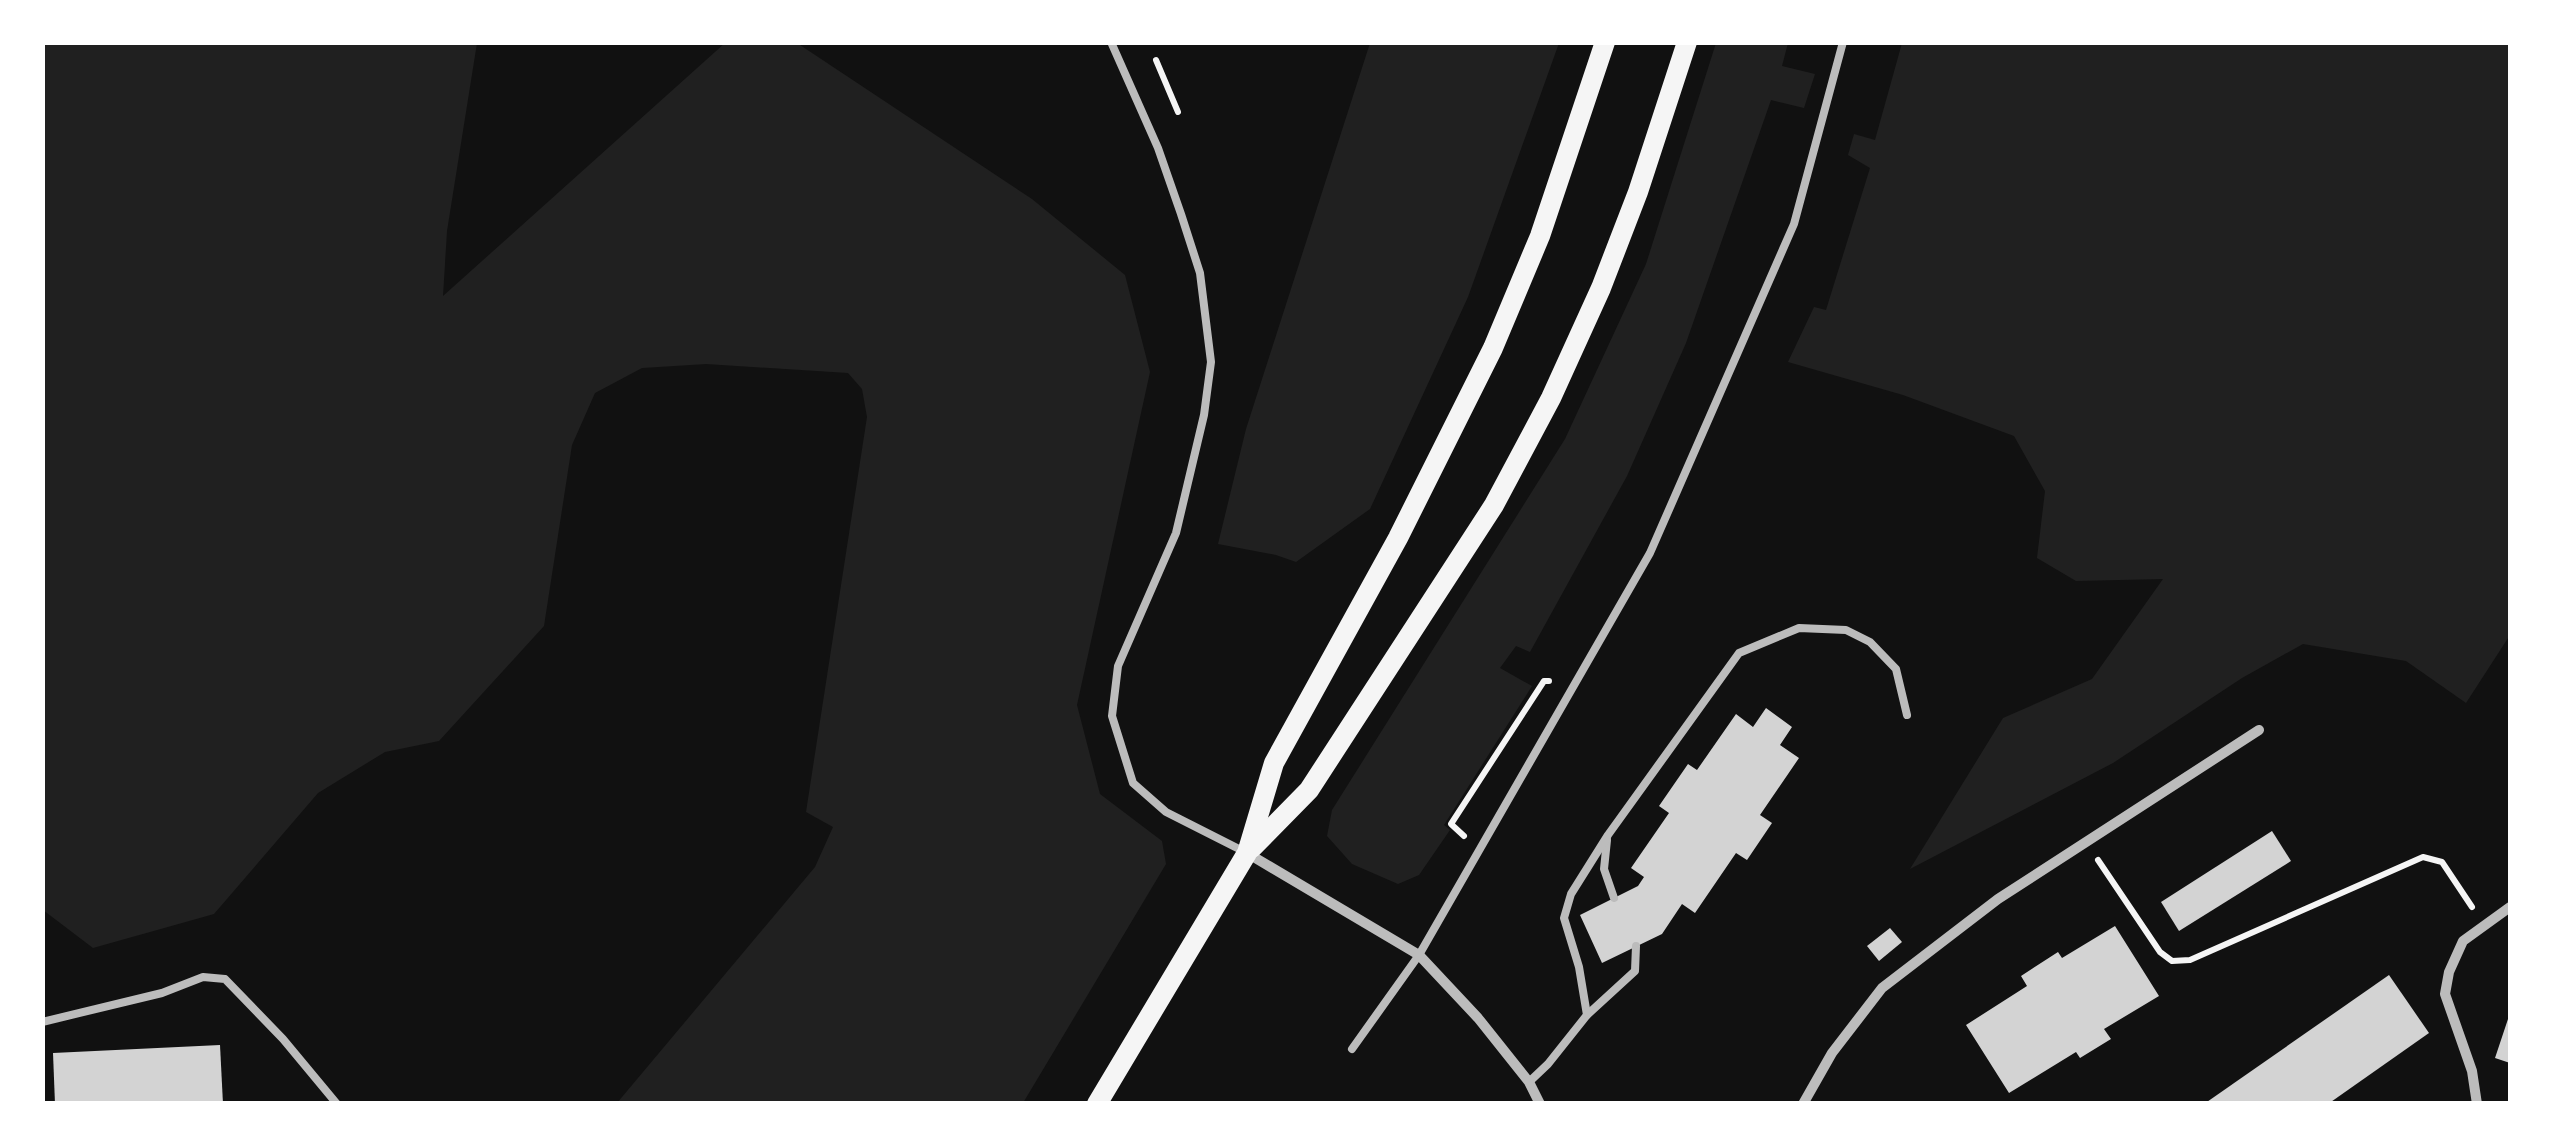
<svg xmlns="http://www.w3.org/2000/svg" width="2553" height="1146" viewBox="0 0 2553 1146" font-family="Montserrat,sans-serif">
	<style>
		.green { fill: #202020 }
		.building { fill: #d3d3d3 }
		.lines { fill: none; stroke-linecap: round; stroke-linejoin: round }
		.path { stroke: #f5f5f5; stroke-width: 6 }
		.service { stroke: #bcbcbc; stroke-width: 8 }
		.minor { stroke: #bcbcbc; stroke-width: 10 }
		.secondary { stroke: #f5f5f5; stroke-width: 20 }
	</style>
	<rect width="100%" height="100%" fill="#111"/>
	<g class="green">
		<path d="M 725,43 L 797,43 L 1032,199 L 1125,275 L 1150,372 L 1077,705 L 1100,794 L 1162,841 L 1166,864 L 1023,1103 L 617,1103 L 815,867 L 833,827 L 806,812 L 867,417 L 862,389 L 848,373 L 706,364 L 642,368 L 595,393 L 572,445 L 544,626 L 439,741 L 385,752 L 318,793 L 214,914 L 93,948 L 43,910 L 43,43 L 477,43 L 447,231 L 443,296 Z"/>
		<path d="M 1370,43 L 1559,43 L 1468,297 L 1370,509 L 1296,562 L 1276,555 L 1218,544 L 1246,429 Z"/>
		<path d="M 1716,43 L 1788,43 L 1782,66 L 1815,74 L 1804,108 L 1771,100 L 1686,343 L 1627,476 L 1530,652 L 1516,646 L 1500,668 L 1532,686 L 1444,825 L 1450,830 L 1419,875 L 1398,884 L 1352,864 L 1327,836 L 1332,810 L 1565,439 L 1646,264 Z"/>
		<path d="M 1902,43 L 2510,43 L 2510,635 L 2466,703 L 2406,661 L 2303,644 L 2242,678 L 2113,763 L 1910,869 L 2003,718 L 2092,679 L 2163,579 L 2076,581 L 2037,558 L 2045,491 L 2014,436 L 1903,395 L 1788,362 L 1814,307 L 1826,310 L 1870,168 L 1848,155 L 1854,134 L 1875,140 Z"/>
	</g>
	<g class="building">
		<path d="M 1766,708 L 1792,727 L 1780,745 L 1799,758 L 1760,815 L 1772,823 L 1747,860 L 1736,853 L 1695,913 L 1682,904 L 1662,934 L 1602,963 L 1580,915 L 1638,886 L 1644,877 L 1631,868 L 1669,813 L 1659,806 L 1688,764 L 1697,770 L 1736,714 L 1753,727 Z"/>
		<path d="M 2272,831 L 2291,861 L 2179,931 L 2161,902 Z"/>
		<path d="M 2115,926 L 2159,996 L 2104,1029 L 2111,1039 L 2080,1058 L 2076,1052 L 2009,1093 L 1966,1025 L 2027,986 L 2021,976 L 2058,952 L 2062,958 Z"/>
		<path d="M 1890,928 L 1902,942 L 1879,961 L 1867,946 Z"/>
		<path d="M 2389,975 L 2429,1033 L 2328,1104 L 2204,1104 Z"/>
		<path d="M 2510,1013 L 2510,1063 L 2495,1058 Z"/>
		<path d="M 220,1045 L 223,1104 L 55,1104 L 53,1053 Z"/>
	</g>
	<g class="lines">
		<g class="path">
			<path d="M 1156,60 L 1178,112"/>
			<path d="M 1464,836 L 1451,824 L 1544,681 L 1549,681"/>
			<path d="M 2098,860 L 2160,952 L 2172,961 L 2190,960 L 2423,857 L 2442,862 L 2472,907"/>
		</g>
		<g class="service">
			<path d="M 1111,42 L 1158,148 L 1181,214 L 1200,273 L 1211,362 L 1204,415 L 1176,533 L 1118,666 L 1112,716 L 1133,783 L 1166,812 L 1247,853"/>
			<path d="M 1607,840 L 1604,869 L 1614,898"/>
			<path d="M 1587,1015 L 1635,971 L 1636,946"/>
			<path d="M 42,1022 L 162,993 L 203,977 L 225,979 L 283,1039 L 337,1104"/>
			<path d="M 1352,1049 L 1419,955 L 1650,553 L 1794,224 L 1843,42"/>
			<path d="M 1529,1082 L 1548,1064 L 1587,1015 L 1579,967 L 1564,918 L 1571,894 L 1608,835 L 1739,653 L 1799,628 L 1846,630 L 1870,642 L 1896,669 L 1907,715"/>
		</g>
		<g class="minor">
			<path d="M 1247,853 L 1419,955 L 1478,1018 L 1529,1082 L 1540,1104"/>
			<path d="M 1803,1104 L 1832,1053 L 1882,988 L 1998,899 L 2259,730"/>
			<path d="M 2477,1104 L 2472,1071 L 2445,994 L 2449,972 L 2463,941 L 2510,907"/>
		</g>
		<g class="secondary">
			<path d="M 1252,848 L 1309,790 L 1494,505 L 1551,398 L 1601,288 L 1638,192 L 1687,42"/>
			<path d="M 1097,1104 L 1247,853 L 1274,763 L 1398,538 L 1493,348 L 1540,236 L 1605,42"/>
		</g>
	</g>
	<rect width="2553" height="1146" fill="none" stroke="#ffffff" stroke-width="90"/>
</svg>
